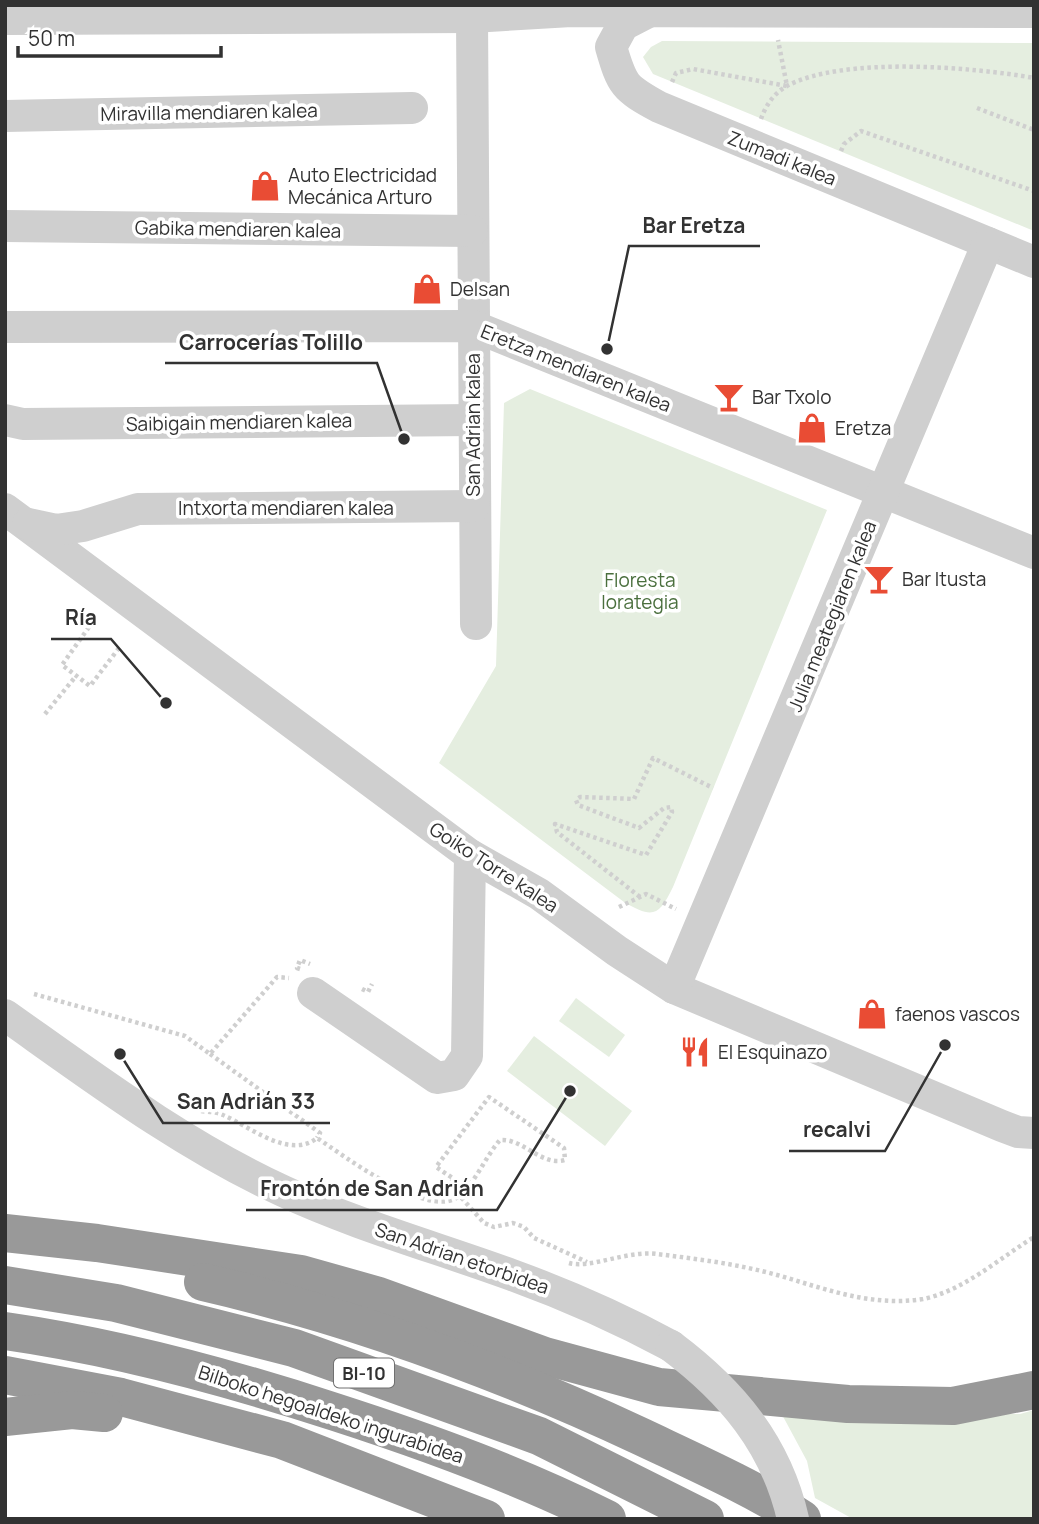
<svg xmlns="http://www.w3.org/2000/svg" width="1039" height="1524" viewBox="0 0 1039 1524" font-family="Manrope,sans-serif">
	<style>
		.green { fill: #e5eee0 }
		.lines { fill: none; stroke-linecap: round; stroke-linejoin: round }
		.path { stroke: #cfcfcf; stroke-width: 4.5; stroke-dasharray: 3.5 3.5; stroke-linecap: butt }
		.minor { stroke: #cfcfcf; stroke-width: 32 }
		.highway { stroke: #999; stroke-width: 38 }
		.minor-bridge { stroke: #cfcfcf; stroke-width: 32 }
		.labels { text-anchor: middle; dominant-baseline: central; stroke-width: 7; stroke-linejoin: round; paint-order: stroke }
		.shield { fill: #fff; stroke: #707070; stroke-width: 2 }
		.shield-label { font-size: 18px; font-weight: bold; fill: #323232 }
		.street-label { font-size: 19px; fill: #323232; stroke: #fff }
		.poi-label { font-size: 19px; fill: #323232; stroke: #fff; text-anchor: start }
		.park-label { font-size: 19px; fill: #4a6f3d; stroke: #fff }
		.leader { fill: none; stroke: #323232; stroke-width: 2.5 }
		.callout-dot { fill: #323232; stroke: #fff; stroke-width: 2.5 }
		.callout-label { font-size: 21px; text-anchor: middle; font-weight: bold; fill: #323232; stroke: #fff; stroke-width: 7; stroke-linejoin: round; paint-order: stroke }
	</style>
	<rect width="100%" height="100%" fill="#fff"/>
	<g class="green">
		<path d="M 662,41 L 1034,43 L 1034,231 L 653,74 L 643,57 L 651,47 Z"/>
		<path d="M 530,389 L 827,510 L 673,887 C 659,916 653,919 624,902 L 439,763 L 496,666 L 504,403 Z"/>
		<path d="M 576,998 L 625,1035 L 609,1057 L 559,1021 Z"/>
		<path d="M 534,1036 L 632,1111 L 605,1146 L 507,1071 Z"/>
		<path d="M 779,1409 L 1020,1414 L 1034,1410 L 1034,1519 L 853,1519 L 815,1498 L 807,1461 Z"/>
	</g>
	<g class="lines">
		<g class="path">
			<path d="M 672,82 L 676,73 L 693,69 L 787,86 L 778,40"/>
			<path d="M 977,108 L 1034,130"/>
			<path d="M 761,119 C 766,105 774,93 787,86 C 842,56 973,67 1034,78"/>
			<path d="M 841,151 L 844,144 L 861,131 L 1034,191"/>
			<path d="M 89,627 L 62,665 L 90,686 L 119,648"/>
			<path d="M 45,714 L 76,676"/>
			<path d="M 640,897 L 557,832 L 555,824 L 646,855 L 672,812 L 671,807 L 664,808 L 639,828 L 578,805 L 576,800 L 580,797 L 634,799 L 653,758 L 713,788"/>
			<path d="M 619,907 L 646,894 L 676,909"/>
			<path d="M 300,969 L 297,968 L 300,960 L 310,964"/>
			<path d="M 362,989 L 368,992 L 372,984"/>
			<path d="M 34,994 L 185,1036 L 210,1054 L 277,977 L 289,978"/>
			<path d="M 210,1054 L 320,1133 L 317,1138"/>
			<path d="M 201,1111 C 209,1112 217,1112 223,1115 C 249,1126 289,1160 317,1138 C 343,1155 427,1219 458,1197 C 475,1184 485,1157 500,1140 C 523,1138 542,1167 565,1160 L 564,1148 L 489,1097 L 436,1167 L 454,1179 L 447,1187 L 459,1195 L 484,1223 L 494,1227 L 513,1223 L 524,1227 L 534,1238 L 587,1262"/>
			<path d="M 569,1263 C 590,1269 628,1250 657,1254 C 697,1259 738,1264 777,1275 C 826,1289 871,1307 923,1299 C 963,1291 1000,1258 1034,1237"/>
		</g>
		<g class="minor">
			<path d="M 652,10 L 623,25 L 611,47 C 622,85 624,88 659,107 L 1034,262"/>
			<path d="M 472,17 L 476,624"/>
			<path d="M 5,19 L 472,17 L 571,11 L 1034,12"/>
			<path d="M 5,116 L 412,108"/>
			<path d="M 5,226 L 472,231"/>
			<path d="M 5,327 L 473,326 L 1034,553"/>
			<path d="M 5,420 L 23,424 L 474,420"/>
			<path d="M 5,509 L 470,855 L 539,894 L 617,951 L 674,988 L 1002,1126 L 1018,1132 L 1034,1133"/>
			<path d="M 28,524 L 56,530 L 83,526 L 138,509 L 474,506"/>
			<path d="M 674,988 L 988,243"/>
			<path d="M 313,993 L 437,1078 L 454,1075 L 467,1056 L 470,855"/>
			<path d="M 5,1015 C 94,1078 183,1145 283,1191 C 356,1225 435,1247 512,1275 C 567,1295 619,1318 671,1346"/>
		</g>
		<g class="highway">
			<path d="M 5,1233 L 97,1243 L 301,1274 L 379,1296 L 545,1356 L 659,1387 L 848,1404 L 953,1406 L 1034,1390"/>
			<path d="M 203,1282 C 355,1317 501,1371 642,1437 C 697,1463 751,1487 802,1519"/>
			<path d="M 5,1285 L 116,1303 L 294,1348 L 539,1436 L 705,1519"/>
			<path d="M 5,1331 C 117,1347 228,1377 335,1412 C 428,1442 519,1475 607,1519"/>
			<path d="M 5,1375 L 121,1397 L 282,1440 L 486,1519"/>
			<path d="M 5,1417 L 72,1410 L 104,1413"/>
		</g>
		<path class="minor-bridge" d="M 671,1346 C 731,1391 776,1444 793,1519"/>
	</g>
	<defs>
		<g id="shop-bare" transform="scale(2.415)"><path d="M-5-2.5h2.3a2.7 3.5 0 0 1 5.4 0H5L5.5 6h-11ZM-1.5-2.5h3a1.5 2.3 0 0 0-3 0Z" fill="#e94c34" stroke="#fff" stroke-width="2.5" paint-order="stroke"/></g>
		<g id="bar-bare" transform="scale(2.415)"><path d="M-6-5H6L.8 .8V4.5H3.5V6h-7V4.5H-.8V.8Z" fill="#e94c34" stroke="#fff" stroke-width="2.5" paint-order="stroke"/></g>
		<g id="restaurant-bare" transform="scale(2.415)"><path d="M-5-6h1v4h1v-4h1v4h1v-4h1v5L-1.5 .5V6h-2V.5L-5-1ZM5-6V6H3V1.5H1.5Q1.5-4 5-6Z" fill="#e94c34" stroke="#fff" stroke-width="2.5" paint-order="stroke"/></g>
	</defs>
	<g fill-rule="evenodd">
		<use href="#shop-bare" x="265" y="186"/>
		<use href="#shop-bare" x="427" y="289"/>
		<use href="#bar-bare" x="729" y="397"/>
		<use href="#shop-bare" x="812" y="428"/>
		<use href="#bar-bare" x="879" y="579"/>
		<use href="#shop-bare" x="872" y="1014"/>
		<use href="#restaurant-bare" x="695" y="1052"/>
	</g>
	<g class="labels">
		<rect class="shield" x="334" y="1358.5" width="60" height="29" rx="5"/>
		<g class="shield-label">
			<text x="364" y="1373">BI-10</text>
		</g>
		<g class="street-label">
			<text transform="translate(209 112) rotate(-1)">Miravilla mendiaren kalea</text>
			<text transform="translate(782 158) rotate(22)">Zumadi kalea</text>
			<text transform="translate(238 229) rotate(1)">Gabika mendiaren kalea</text>
			<text transform="translate(576 368) rotate(22)">Eretza mendiaren kalea</text>
			<text transform="translate(239 422) rotate(-1)">Saibigain mendiaren kalea</text>
			<text transform="translate(473 425) rotate(-90)">San Adrian kalea</text>
			<text x="286" y="508">Intxorta mendiaren kalea</text>
			<text transform="translate(832 616) rotate(-68)">Julia meategiaren kalea</text>
			<text transform="translate(494 867) rotate(33)">Goiko Torre kalea</text>
			<text transform="translate(462 1258) rotate(19)">San Adrian etorbidea</text>
			<text transform="translate(331 1414) rotate(18)">Bilboko hegoaldeko ingurabidea</text>
		</g>
		<g class="poi-label">
			<text x="288" y="175">Auto Electricidad<tspan x="288" dy="22">Mecánica Arturo</tspan></text>
			<text x="450" y="289">Delsan</text>
			<text x="752" y="397">Bar Txolo</text>
			<text x="835" y="428">Eretza</text>
			<text x="902" y="579">Bar Itusta</text>
			<text x="895" y="1014">faenos vascos</text>
			<text x="718" y="1052">El Esquinazo</text>
		</g>
		<g class="park-label">
			<text x="640" y="580">Floresta<tspan x="640" dy="22">lorategia</tspan></text>
		</g>
	</g>
	<path class="leader" d="M607 349L629 246H760M404 439L377 363H165M166 703L111 639H51M120 1054L163 1123H330M945 1045L885 1151H789M570 1091L497 1210H246"/>
	<g class="callout-dot">
		<circle cx="607" cy="349" r="7"/>
		<circle cx="404" cy="439" r="7"/>
		<circle cx="166" cy="703" r="7"/>
		<circle cx="120" cy="1054" r="7"/>
		<circle cx="945" cy="1045" r="7"/>
		<circle cx="570" cy="1091" r="7"/>
	</g>
	<g class="callout-label">
		<text x="694" y="233">Bar Eretza</text>
		<text x="271" y="350">Carrocerías Tolillo</text>
		<text x="81" y="625">Ría</text>
		<text x="246" y="1109">San Adrián 33</text>
		<text x="837" y="1137">recalvi</text>
		<text x="372" y="1196">Frontón de San Adrián</text>
	</g>
	<rect width="1039" height="1524" fill="none" stroke="#323232" stroke-width="14"/>
	<path d="M18 46v10h203v-10" fill="none" stroke="#323232" stroke-width="3.5"/>
	<text x="28" y="46" font-size="21" fill="#323232" stroke="#ffffff" stroke-width="5" paint-order="stroke">50 m</text>
</svg>
